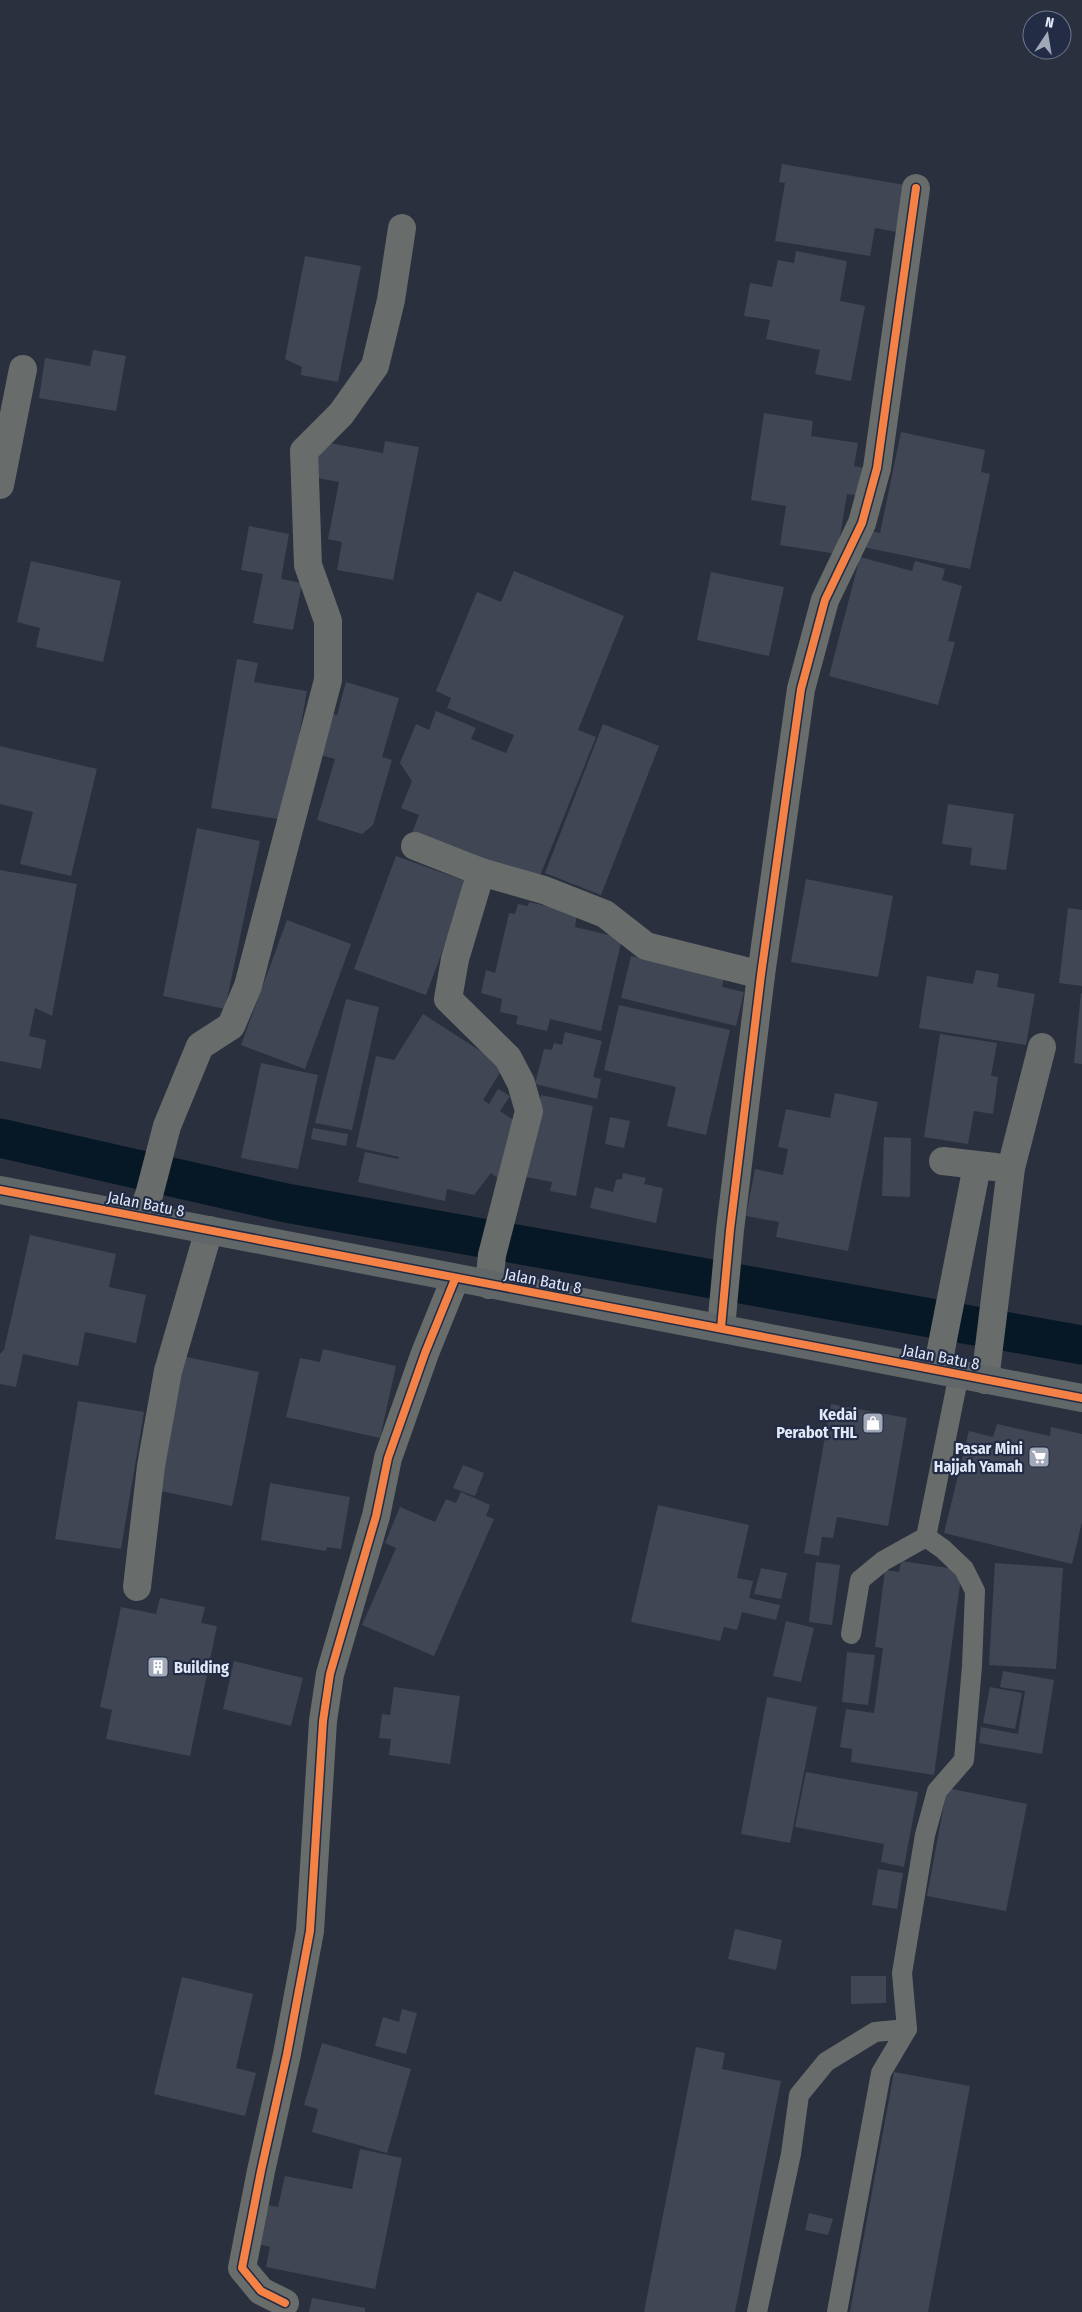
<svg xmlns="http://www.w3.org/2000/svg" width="1082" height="2312" viewBox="0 0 1082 2312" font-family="'Fira Sans Condensed',sans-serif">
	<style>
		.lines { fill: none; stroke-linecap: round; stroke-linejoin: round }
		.canal { stroke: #061825; stroke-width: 39 }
		.building { fill: #414654 }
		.lane { stroke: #686d6b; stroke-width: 20 }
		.street { stroke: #686d6b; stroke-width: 28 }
		.secondary { stroke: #616768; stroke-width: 28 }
		.cycleway-casing { stroke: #222c45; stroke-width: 11 }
		.cycleway { stroke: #f48246; stroke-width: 8 }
		.labels { text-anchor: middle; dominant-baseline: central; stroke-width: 4.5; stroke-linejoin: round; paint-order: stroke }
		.street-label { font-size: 16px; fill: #e1e8f8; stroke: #222c45 }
		.poi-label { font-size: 16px; font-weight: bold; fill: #e1e8f8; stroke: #222c45; text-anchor: end }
	</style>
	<rect width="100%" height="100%" fill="#2a303d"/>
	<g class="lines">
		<path class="canal" d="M 0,1138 L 286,1203 L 1082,1345"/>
	</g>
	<g class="building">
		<path d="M 782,164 L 905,185 L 897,232 L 875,228 L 870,256 L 775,241 L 785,183 L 779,182 Z"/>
		<path d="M 796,251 L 847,261 L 840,301 L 865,306 L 851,381 L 815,374 L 820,350 L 766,339 L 770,320 L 744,316 L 750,283 L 772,287 L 778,260 L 794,263 Z"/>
		<path d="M 305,256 L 361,266 L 338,382 L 301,375 L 302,367 L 285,359 Z"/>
		<path d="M 93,350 L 126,356 L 116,411 L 39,398 L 45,358 L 90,366 Z"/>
		<path d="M 764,413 L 813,421 L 811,436 L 858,443 L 854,466 L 865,468 L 861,496 L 847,494 L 837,554 L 780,545 L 786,506 L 751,500 Z"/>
		<path d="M 901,432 L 985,450 L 981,472 L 990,474 L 970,569 L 863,547 L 867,530 L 880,533 Z"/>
		<path d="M 319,441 L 383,453 L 385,441 L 419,447 L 393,580 L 337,570 L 342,542 L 328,539 L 339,482 L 312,477 Z"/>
		<path d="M 249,526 L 289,534 L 281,579 L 302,583 L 293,630 L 253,623 L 263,574 L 241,570 Z"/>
		<path d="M 860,557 L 912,571 L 915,561 L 945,569 L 942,580 L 962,586 L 948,641 L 955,642 L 938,705 L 829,676 Z"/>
		<path d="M 31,561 L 121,581 L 103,662 L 36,647 L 40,628 L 17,622 Z"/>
		<path d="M 514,571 L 624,616 L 578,730 L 596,737 L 537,883 L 412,833 L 419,815 L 401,808 L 412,781 L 400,763 L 416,724 L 429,730 L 436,711 L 476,728 L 471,739 L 506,753 L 514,735 L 447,708 L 451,698 L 436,691 L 477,592 L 501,602 Z"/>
		<path d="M 711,572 L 784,587 L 769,656 L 697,640 Z"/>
		<path d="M 237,659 L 258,663 L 254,682 L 307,691 L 284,820 L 211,808 Z"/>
		<path d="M 346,682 L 399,698 L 382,757 L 392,760 L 373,825 L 362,834 L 317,820 L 335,759 L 316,754 L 328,713 L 337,715 Z"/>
		<path d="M 603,724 L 659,746 L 601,895 L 545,873 Z"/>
		<path d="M 0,746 L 97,769 L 71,876 L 20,864 L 33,812 L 0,804 Z"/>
		<path d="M 948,804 L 1014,814 L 1006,870 L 970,865 L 972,848 L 942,844 Z"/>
		<path d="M 197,828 L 260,841 L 225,1009 L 163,996 Z"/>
		<path d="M 396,856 L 468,882 L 426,995 L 354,969 Z"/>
		<path d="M 0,870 L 77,884 L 52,1016 L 35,1008 L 29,1036 L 46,1040 L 41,1069 L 0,1061 Z"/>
		<path d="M 806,879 L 893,896 L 878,977 L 791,962 Z"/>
		<path d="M 529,902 L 577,913 L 575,927 L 622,938 L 601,1031 L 550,1019 L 547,1031 L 516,1024 L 518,1016 L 500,1012 L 502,999 L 481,993 L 486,970 L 495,973 L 509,913 L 515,914 L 518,904 L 528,906 Z"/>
		<path d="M 1068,908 L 1082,910 L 1082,986 L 1059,983 Z"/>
		<path d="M 287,920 L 351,944 L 305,1069 L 241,1045 Z"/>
		<path d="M 631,956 L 724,978 L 722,987 L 744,992 L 736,1026 L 621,998 Z"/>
		<path d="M 976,970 L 999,974 L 997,987 L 1035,994 L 1026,1045 L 919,1028 L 927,976 L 973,984 Z"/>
		<path d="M 1081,993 L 1082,994 L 1082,1064 L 1074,1063 Z"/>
		<path d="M 346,999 L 379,1007 L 352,1130 L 315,1123 Z"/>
		<path d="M 619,1005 L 730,1030 L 706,1135 L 667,1126 L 676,1087 L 604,1070 Z"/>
		<path d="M 423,1014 L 504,1066 L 483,1100 L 489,1104 L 498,1089 L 510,1096 L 500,1111 L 518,1123 L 501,1181 L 491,1173 L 474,1195 L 447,1189 L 445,1201 L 358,1182 L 365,1152 L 398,1159 L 399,1157 L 356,1147 L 376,1056 L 394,1060 Z"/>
		<path d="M 565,1032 L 602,1041 L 593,1077 L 601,1079 L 597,1099 L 535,1084 L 544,1049 L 552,1050 L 554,1043 L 562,1045 Z"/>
		<path d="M 940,1034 L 997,1043 L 991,1076 L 998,1077 L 993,1114 L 974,1111 L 968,1144 L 924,1137 Z"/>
		<path d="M 261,1063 L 318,1075 L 298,1169 L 241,1158 Z"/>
		<path d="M 835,1093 L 878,1102 L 848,1251 L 776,1237 L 779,1222 L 746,1216 L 755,1169 L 783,1175 L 788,1149 L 778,1147 L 786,1109 L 830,1118 Z"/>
		<path d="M 541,1095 L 593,1106 L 576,1196 L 550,1191 L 552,1182 L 526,1177 Z"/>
		<path d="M 610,1117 L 630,1121 L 624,1148 L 605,1144 Z"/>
		<path d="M 313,1128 L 348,1134 L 346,1146 L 311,1139 Z"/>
		<path d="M 884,1137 L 911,1138 L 910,1197 L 882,1196 Z"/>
		<path d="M 623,1173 L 646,1178 L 644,1184 L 663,1188 L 656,1223 L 590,1208 L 595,1187 L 613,1192 L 616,1180 L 622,1179 Z"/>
		<path d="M 30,1235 L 116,1254 L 109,1287 L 146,1295 L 136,1343 L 85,1332 L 78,1366 L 23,1354 L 16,1387 L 0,1384 L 0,1354 L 4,1350 Z"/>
		<path d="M 323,1349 L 396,1366 L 380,1438 L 286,1417 L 300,1358 L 320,1362 Z"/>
		<path d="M 182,1356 L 259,1372 L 232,1506 L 156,1490 Z"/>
		<path d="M 78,1401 L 144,1412 L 121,1549 L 55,1539 Z"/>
		<path d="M 831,1404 L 907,1418 L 888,1526 L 837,1517 L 833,1538 L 822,1537 L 819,1556 L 804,1553 Z"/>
		<path d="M 997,1424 L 1050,1436 L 1051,1427 L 1082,1434 L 1082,1522 L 1072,1564 L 944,1533 L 969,1431 L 993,1437 Z"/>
		<path d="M 463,1465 L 484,1473 L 475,1496 L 453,1488 Z"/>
		<path d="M 270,1483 L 350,1497 L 341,1549 L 327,1547 L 326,1551 L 261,1540 Z"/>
		<path d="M 461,1492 L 490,1505 L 486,1516 L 494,1519 L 434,1656 L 362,1625 L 396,1548 L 385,1543 L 400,1507 L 435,1522 L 446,1499 L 456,1503 Z"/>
		<path d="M 658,1505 L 749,1525 L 737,1578 L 753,1581 L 749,1598 L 780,1605 L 776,1620 L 742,1612 L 737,1630 L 724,1627 L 720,1641 L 631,1622 Z"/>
		<path d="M 901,1561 L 962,1570 L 934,1775 L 851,1762 L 852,1749 L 840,1747 L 846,1709 L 874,1713 L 883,1648 L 875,1647 L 885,1570 L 899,1572 Z"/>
		<path d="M 816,1562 L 840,1565 L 832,1625 L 809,1622 Z"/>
		<path d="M 995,1563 L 1063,1568 L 1056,1669 L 989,1665 Z"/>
		<path d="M 761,1568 L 787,1573 L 781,1599 L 754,1594 Z"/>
		<path d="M 160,1598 L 205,1607 L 201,1623 L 217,1626 L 190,1756 L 106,1739 L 112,1710 L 100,1707 L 121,1607 L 156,1614 Z"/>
		<path d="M 786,1621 L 814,1628 L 801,1682 L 773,1676 Z"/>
		<path d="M 847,1652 L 875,1655 L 868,1705 L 842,1702 Z"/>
		<path d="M 234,1661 L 303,1678 L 291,1726 L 223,1709 Z"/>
		<path d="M 1003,1671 L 1054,1680 L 1042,1754 L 979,1743 L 981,1727 L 1018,1734 L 1025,1691 L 1000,1687 Z"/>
		<path d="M 394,1687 L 460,1696 L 450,1764 L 389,1755 L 391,1739 L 379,1738 L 382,1714 L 390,1715 Z"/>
		<path d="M 990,1687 L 1022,1693 L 1015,1729 L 983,1723 Z"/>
		<path d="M 767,1697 L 817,1707 L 790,1843 L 741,1834 Z"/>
		<path d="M 806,1772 L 918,1792 L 904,1867 L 881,1862 L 884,1844 L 795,1827 Z"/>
		<path d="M 947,1788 L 1027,1804 L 1006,1911 L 927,1896 Z"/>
		<path d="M 878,1869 L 903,1873 L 897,1909 L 872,1905 Z"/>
		<path d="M 735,1929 L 782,1940 L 776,1970 L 728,1959 Z"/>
		<path d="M 851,1976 L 886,1976 L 886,2003 L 851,2004 Z"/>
		<path d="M 182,1977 L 253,1994 L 236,2068 L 256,2073 L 245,2116 L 154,2094 Z"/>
		<path d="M 402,2009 L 417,2013 L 406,2054 L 375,2046 L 383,2017 L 399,2022 Z"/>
		<path d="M 322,2043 L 411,2069 L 387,2153 L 312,2132 L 318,2109 L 304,2105 Z"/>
		<path d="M 696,2047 L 725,2053 L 722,2069 L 781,2081 L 735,2312 L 644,2312 Z"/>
		<path d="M 894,2072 L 970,2086 L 928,2312 L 850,2312 Z"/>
		<path d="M 360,2149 L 402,2158 L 375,2289 L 266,2267 L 270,2247 L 259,2244 L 267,2205 L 278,2207 L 285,2176 L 352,2189 Z"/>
		<path d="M 809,2213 L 833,2219 L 828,2235 L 805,2230 Z"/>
		<path d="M 312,2298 L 365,2308 L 365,2312 L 309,2312 Z"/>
	</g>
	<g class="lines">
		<g class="lane">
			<path d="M 851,1634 L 860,1580 L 883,1561 L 926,1537"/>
			<path d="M 757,2312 L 791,2154 L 799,2095 L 826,2062 L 875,2032 L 907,2029"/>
			<path d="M 837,2312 L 881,2073 L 907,2029 L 902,1973 L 925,1835 L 937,1791 L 964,1760 L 972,1666 L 975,1591 L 964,1569 L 943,1549 L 926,1537 L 959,1374"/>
		</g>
		<g class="street">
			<path d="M 0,485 L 23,369"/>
			<path d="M 415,846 L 481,872 L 544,890 L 605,914 L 646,946 L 761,975"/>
			<path d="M 481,872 L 455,959 L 448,999 L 508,1058 L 521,1083 L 529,1111 L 492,1255 L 489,1285"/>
			<path d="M 943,1161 L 995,1167"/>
			<path d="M 140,1217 L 149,1195 L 167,1126 L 200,1046 L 231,1026 L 248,986 L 328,680 L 328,621 L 308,565 L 304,451 L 341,414 L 375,366 L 391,300 L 402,228"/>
			<path d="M 721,1328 L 730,1230 L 761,975 L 801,689 L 825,600 L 862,523 L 877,468 L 916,188"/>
			<path d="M 937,1370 L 977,1166"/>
			<path d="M 985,1380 L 1011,1168 L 1042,1047"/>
			<path d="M 137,1587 L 151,1466 L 168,1371 L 209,1230"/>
			<path d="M 285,2303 L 261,2291 L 242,2268 L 261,2171 L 287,2054 L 310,1931 L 323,1721 L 330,1674 L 376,1516 L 388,1458 L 425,1353 L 455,1279"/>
		</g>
		<path class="secondary" d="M 0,1190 L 1082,1398"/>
		<g class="cycleway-casing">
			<g id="cycleway">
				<path d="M 0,1190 L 1082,1398"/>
				<path d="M 721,1328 L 730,1230 L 761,975 L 801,689 L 825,600 L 862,523 L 877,468 L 916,188"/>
				<path d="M 285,2303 L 261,2291 L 242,2268 L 261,2171 L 287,2054 L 310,1931 L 323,1721 L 330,1674 L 376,1516 L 388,1458 L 425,1353 L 455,1279"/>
			</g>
		</g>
		<use href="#cycleway" class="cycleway"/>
	</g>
	<defs>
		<g id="shop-square" transform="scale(1.125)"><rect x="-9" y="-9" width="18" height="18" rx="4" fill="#a1a8b7" stroke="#222c45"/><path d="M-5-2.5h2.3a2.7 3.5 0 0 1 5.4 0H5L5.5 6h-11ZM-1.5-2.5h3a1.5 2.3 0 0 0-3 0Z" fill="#fff"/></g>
		<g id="supermarket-square" transform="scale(1.125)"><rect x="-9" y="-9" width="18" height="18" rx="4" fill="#a1a8b7" stroke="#222c45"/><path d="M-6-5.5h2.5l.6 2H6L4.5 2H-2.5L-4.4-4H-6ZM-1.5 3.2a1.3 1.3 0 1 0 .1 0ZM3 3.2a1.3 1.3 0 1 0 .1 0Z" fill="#fff"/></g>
		<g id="building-square" transform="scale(1.125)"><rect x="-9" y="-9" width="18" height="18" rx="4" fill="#a1a8b7" stroke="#222c45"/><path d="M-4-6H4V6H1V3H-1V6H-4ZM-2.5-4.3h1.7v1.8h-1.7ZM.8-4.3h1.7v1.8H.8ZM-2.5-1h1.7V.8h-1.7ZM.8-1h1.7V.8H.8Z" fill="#fff"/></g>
	</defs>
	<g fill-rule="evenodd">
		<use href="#shop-square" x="873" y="1423"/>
		<use href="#supermarket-square" x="1039" y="1457"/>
		<use href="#building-square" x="158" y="1667"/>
	</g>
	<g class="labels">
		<g class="street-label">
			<text transform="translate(146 1204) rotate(11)">Jalan Batu 8</text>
			<text transform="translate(543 1281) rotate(11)">Jalan Batu 8</text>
			<text transform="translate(941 1357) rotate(11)">Jalan Batu 8</text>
		</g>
		<g class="poi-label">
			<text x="857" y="1414">Kedai<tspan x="857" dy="18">Perabot THL</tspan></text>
			<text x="1023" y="1448">Pasar Mini<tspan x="1023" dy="18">Hajjah Yamah</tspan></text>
			<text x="174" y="1667" text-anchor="start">Building</text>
		</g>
	</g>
	<g transform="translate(1047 35) rotate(12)"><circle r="24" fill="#222c45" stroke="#6e778d"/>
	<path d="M0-4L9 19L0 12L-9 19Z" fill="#a1a8b7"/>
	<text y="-8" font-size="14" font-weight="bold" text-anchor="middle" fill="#e1e8f8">N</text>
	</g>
</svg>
